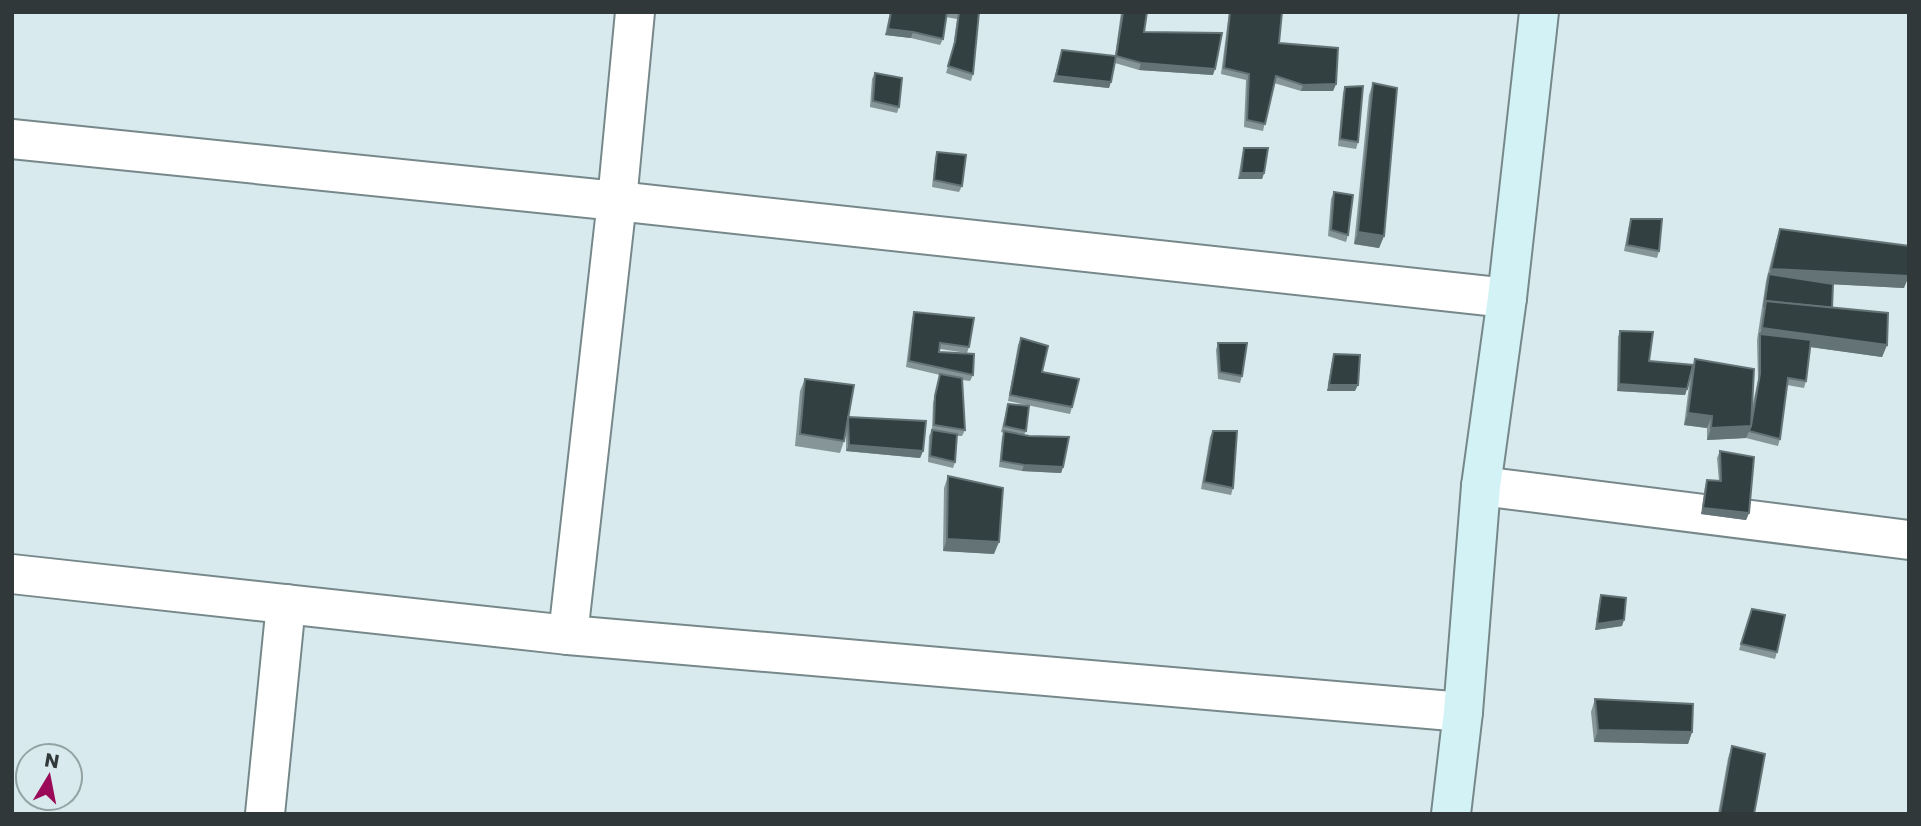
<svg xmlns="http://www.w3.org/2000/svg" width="1921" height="826" viewBox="0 0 1921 826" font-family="Poppins,sans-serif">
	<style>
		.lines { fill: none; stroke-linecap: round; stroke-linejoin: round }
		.minor-casing { stroke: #77888a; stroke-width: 42 }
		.secondary-casing { stroke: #77888a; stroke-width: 42 }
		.minor { stroke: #fff; stroke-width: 38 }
		.secondary { stroke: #d2f2f6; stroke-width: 38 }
		.wall { fill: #859598 }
		.shaded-wall { fill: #647375 }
		.building { fill: #324042; stroke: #647375; stroke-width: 2 }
	</style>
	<rect width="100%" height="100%" fill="#d8eaed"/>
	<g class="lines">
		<g class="minor-casing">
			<g id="minor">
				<path d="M 12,139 L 617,201 L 1507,298"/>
				<path d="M 1481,486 L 1909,540"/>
				<path d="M 12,574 L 568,635 L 1463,712"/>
				<path d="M 568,635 L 617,201 L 635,12"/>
				<path d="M 265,814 L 286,604"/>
			</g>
		</g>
		<g class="secondary-casing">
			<path id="secondary" d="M 1451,814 L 1463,712 L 1481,486 L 1507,298 L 1539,12"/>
		</g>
		<use href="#minor" class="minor"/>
		<use href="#secondary" class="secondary"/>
	</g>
	<g class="wall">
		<path d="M 890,12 L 979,12 L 973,74 L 971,81 L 946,73 L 953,48 L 957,19 L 946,17 L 943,39 L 940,45 L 911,38 L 885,35 Z"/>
		<path d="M 1121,12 L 1147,12 L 1144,32 L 1213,75 L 1139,70 L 1115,63 L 1109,88 L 1053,82 L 1062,50 L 1115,56 Z"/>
		<path d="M 1229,12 L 1282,12 L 1279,43 L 1336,84 L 1333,91 L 1301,91 L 1274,83 L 1263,131 L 1244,127 L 1246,80 L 1221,74 Z"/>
		<path d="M 875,73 L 899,107 L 897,113 L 870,107 L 872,79 Z"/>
		<path d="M 1373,83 L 1384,236 L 1379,248 L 1354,244 L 1369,95 Z"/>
		<path d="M 1345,87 L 1358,142 L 1356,149 L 1338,146 L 1343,93 Z"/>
		<path d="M 1244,148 L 1264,173 L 1262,179 L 1238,179 L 1242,155 Z"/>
		<path d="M 937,152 L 962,186 L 959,192 L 932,187 L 935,158 Z"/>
		<path d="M 1334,192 L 1348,235 L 1346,242 L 1328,236 L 1331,199 Z"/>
		<path d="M 1631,219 L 1659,251 L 1657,258 L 1624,251 L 1629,225 Z"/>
		<path d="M 1780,229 L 1904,288 L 1833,284 L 1832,308 L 1887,345 L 1882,357 L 1810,347 L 1806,381 L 1804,388 L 1787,385 L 1780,439 L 1778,446 L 1746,438 L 1707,440 L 1707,428 L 1684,425 L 1690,378 L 1685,395 L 1617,391 L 1618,337 L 1620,331 L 1649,361 L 1693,365 L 1695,359 L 1751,412 L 1758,380 L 1757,340 L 1766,281 L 1776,241 Z"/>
		<path d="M 914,312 L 969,347 L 967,353 L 940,349 L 939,352 L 973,375 L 970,381 L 962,380 L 965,430 L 962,436 L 957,436 L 955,462 L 953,468 L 928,462 L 929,436 L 932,430 L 933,403 L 940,375 L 906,367 L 912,319 Z"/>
		<path d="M 1021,338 L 1042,372 L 1072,407 L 1070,414 L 1008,401 L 1018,345 Z"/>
		<path d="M 1218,343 L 1242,376 L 1240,383 L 1218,379 L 1216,350 Z"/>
		<path d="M 1334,354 L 1355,391 L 1327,391 L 1332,361 Z"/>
		<path d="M 805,379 L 849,417 L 923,451 L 920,458 L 846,451 L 846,431 L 844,441 L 840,453 L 795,446 L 800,391 Z"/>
		<path d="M 1008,404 L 1026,431 L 1024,435 L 1063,467 L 1061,473 L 1022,471 L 999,467 L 1002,437 L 1004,433 L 1001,432 Z"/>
		<path d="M 1213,431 L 1233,488 L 1231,495 L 1201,489 L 1210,437 Z"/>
		<path d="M 1720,451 L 1749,513 L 1746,520 L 1701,514 L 1705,487 L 1707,480 L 1719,481 L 1717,458 Z"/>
		<path d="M 948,476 L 994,554 L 943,551 L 944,488 Z"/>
		<path d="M 1601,595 L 1622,626 L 1595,630 L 1599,602 Z"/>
		<path d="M 1752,609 L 1777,652 L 1775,659 L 1739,650 Z"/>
		<path d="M 1595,699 L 1692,732 L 1688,744 L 1594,742 L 1591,712 Z"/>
		<path d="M 1732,746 L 1754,814 L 1718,814 L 1728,758 Z"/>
	</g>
	<g class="shaded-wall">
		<path d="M 888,29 L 913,32 L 911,38 L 885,35 Z"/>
		<path d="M 1141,63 L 1215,69 L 1213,75 L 1139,70 Z"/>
		<path d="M 1056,76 L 1111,82 L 1109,88 L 1053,82 Z"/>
		<path d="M 1336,84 L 1333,91 L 1301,91 L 1303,85 Z"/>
		<path d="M 1241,173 L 1264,173 L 1262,179 L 1238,179 Z"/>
		<path d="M 1358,232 L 1384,236 L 1379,248 L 1354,244 Z"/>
		<path d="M 1771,269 L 1909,276 L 1904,288 L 1768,281 Z"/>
		<path d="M 1762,328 L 1887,345 L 1882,357 L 1760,340 L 1760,334 Z"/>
		<path d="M 1619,384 L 1687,389 L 1685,395 L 1617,391 Z"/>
		<path d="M 1329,385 L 1358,385 L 1355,391 L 1327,391 Z"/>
		<path d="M 1688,413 L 1712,416 L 1707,428 L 1684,425 Z"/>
		<path d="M 1751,426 L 1746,438 L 1707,440 L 1711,428 Z"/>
		<path d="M 849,445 L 923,451 L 920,458 L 846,451 Z"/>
		<path d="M 1024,465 L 1063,467 L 1061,473 L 1022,471 Z"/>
		<path d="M 1703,508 L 1749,513 L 1746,520 L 1701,514 Z"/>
		<path d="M 947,539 L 999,542 L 994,554 L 943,551 Z"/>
		<path d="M 1624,620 L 1622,626 L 1595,630 L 1597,624 Z"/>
		<path d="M 1598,730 L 1692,732 L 1688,744 L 1594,742 Z"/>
	</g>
	<g class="building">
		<path d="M 891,12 L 947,12 L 943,39 L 913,32 L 888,29 Z"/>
		<path d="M 958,12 L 979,12 L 973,74 L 948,66 L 955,42 L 959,13 Z"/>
		<path d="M 1123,12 L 1147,12 L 1144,32 L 1222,33 L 1215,69 L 1141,63 L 1116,56 Z"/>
		<path d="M 1230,12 L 1282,12 L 1279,43 L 1338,48 L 1336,84 L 1303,85 L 1276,76 L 1265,124 L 1247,120 L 1249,74 L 1224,68 Z"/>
		<path d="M 1062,50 L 1116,56 L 1111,82 L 1056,76 Z"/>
		<path d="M 875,73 L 902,78 L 899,107 L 873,101 Z"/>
		<path d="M 1373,83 L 1397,88 L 1384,236 L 1358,232 Z"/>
		<path d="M 1363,86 L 1358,142 L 1340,139 L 1345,87 Z"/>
		<path d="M 1244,148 L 1268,148 L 1264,173 L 1241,173 Z"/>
		<path d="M 937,152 L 966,155 L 962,186 L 934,180 Z"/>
		<path d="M 1334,192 L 1353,195 L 1348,235 L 1331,230 Z"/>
		<path d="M 1631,219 L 1662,219 L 1659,251 L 1627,245 Z"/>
		<path d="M 1780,229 L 1909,246 L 1909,276 L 1771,269 Z"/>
		<path d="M 1769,274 L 1833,284 L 1832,308 L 1766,301 L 1764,307 Z"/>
		<path d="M 1766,301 L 1888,313 L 1887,345 L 1762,328 Z"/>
		<path d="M 914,312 L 974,318 L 969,347 L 940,343 L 939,352 L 974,354 L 973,375 L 909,361 Z"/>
		<path d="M 1620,331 L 1653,332 L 1649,361 L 1693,365 L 1687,389 L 1619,384 Z"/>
		<path d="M 1760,334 L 1811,340 L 1806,381 L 1788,378 L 1780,439 L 1749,431 L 1751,426 L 1760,374 Z"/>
		<path d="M 1021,338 L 1048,346 L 1042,372 L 1079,379 L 1072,407 L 1010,395 Z"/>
		<path d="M 1218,343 L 1247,343 L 1242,376 L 1220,372 Z"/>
		<path d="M 1334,354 L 1360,355 L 1358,385 L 1329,385 Z"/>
		<path d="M 1695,359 L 1754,369 L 1751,426 L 1711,428 L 1712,416 L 1688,413 Z"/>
		<path d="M 940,374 L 962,378 L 965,430 L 934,425 L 935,396 Z"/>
		<path d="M 805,379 L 854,385 L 844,441 L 800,434 Z"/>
		<path d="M 1008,404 L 1029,406 L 1026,431 L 1004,426 Z"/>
		<path d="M 848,417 L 926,421 L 923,451 L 849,445 Z"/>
		<path d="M 932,430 L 957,434 L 955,462 L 930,456 Z"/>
		<path d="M 1004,431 L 1029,436 L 1069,437 L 1063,467 L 1024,465 L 1001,461 Z"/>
		<path d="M 1213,431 L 1237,431 L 1233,488 L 1204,482 Z"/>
		<path d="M 1720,451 L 1754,457 L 1749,513 L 1703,508 L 1707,480 L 1721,481 Z"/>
		<path d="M 948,476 L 1003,488 L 999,542 L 947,539 Z"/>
		<path d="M 1601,595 L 1626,598 L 1624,620 L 1597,624 Z"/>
		<path d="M 1752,609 L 1785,615 L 1777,652 L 1741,644 Z"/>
		<path d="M 1595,699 L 1693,704 L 1692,732 L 1598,730 Z"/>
		<path d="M 1732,746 L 1765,754 L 1754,814 L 1720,814 Z"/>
	</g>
	<rect width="1921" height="826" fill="none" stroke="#313839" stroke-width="28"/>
	<g transform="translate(49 777) rotate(10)"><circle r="33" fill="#d8eaed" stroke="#95a3a5" stroke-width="2"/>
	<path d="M0-5L12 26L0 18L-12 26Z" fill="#9b0a58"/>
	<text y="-10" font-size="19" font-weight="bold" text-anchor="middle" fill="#313839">N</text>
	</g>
</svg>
